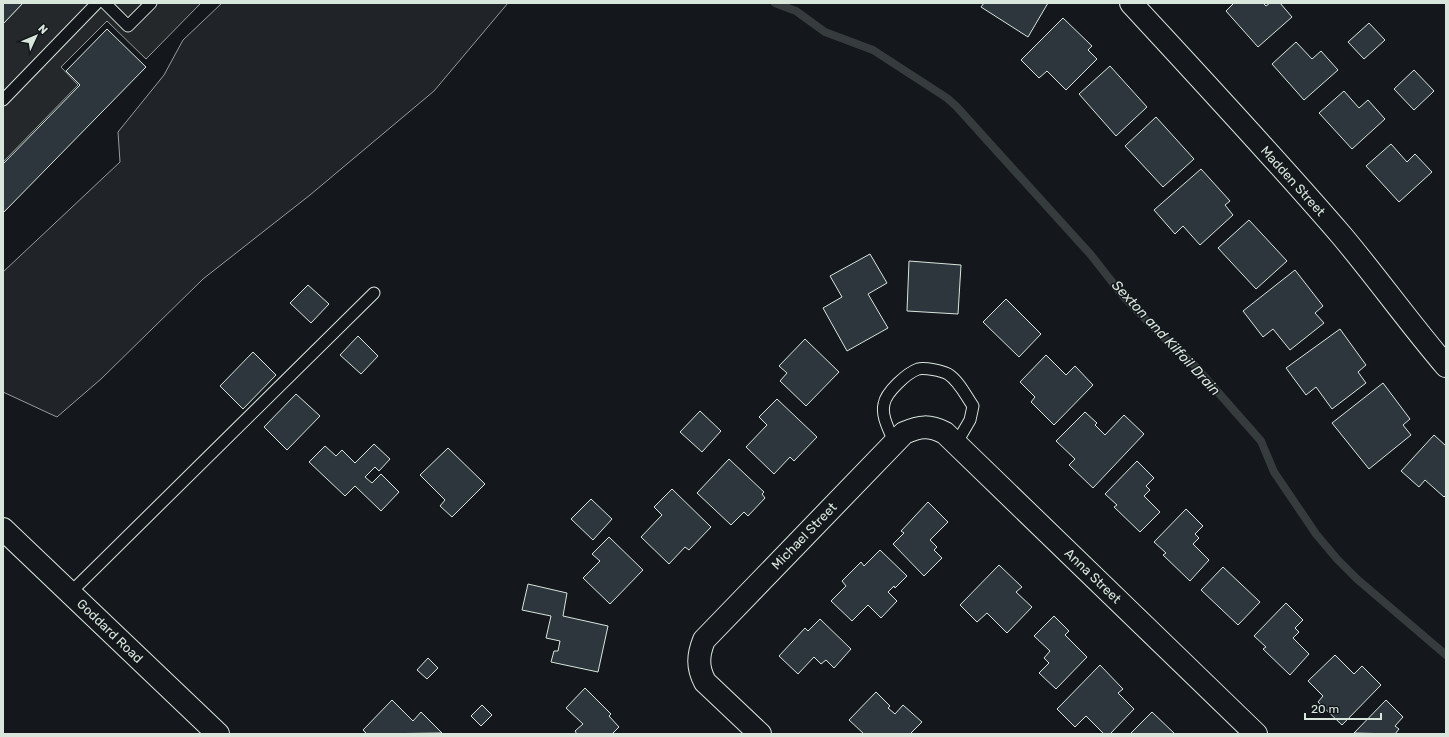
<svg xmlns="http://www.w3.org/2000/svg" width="1449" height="737" viewBox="0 0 1449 737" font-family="Rubik,sans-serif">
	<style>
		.green { fill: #202428; stroke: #939e99 }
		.parking { fill: #24282b; stroke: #939e99 }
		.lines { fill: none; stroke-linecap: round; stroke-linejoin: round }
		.stream { stroke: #363b3e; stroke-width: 8 }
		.building { fill: #2c363c; stroke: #d8e6dc }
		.lane-casing { stroke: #d8e6dc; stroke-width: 13 }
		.street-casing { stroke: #d8e6dc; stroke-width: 24 }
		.secondary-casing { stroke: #d8e6dc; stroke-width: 24 }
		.lane { stroke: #14181c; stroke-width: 11 }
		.street { stroke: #14181c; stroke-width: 22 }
		.secondary { stroke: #14181c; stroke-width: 22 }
		.labels { text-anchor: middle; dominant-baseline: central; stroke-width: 3; stroke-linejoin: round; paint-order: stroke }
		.street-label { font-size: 13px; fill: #d8e6dc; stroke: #14181c }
		.water-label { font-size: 14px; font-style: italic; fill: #d8e6dc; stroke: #14181c }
	</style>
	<rect width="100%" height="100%" fill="#14181c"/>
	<path class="green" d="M 222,3 L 508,3 L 434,91 L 310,195 L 203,279 L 101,379 L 57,417 L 3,392 L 3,272 L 120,162 L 118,132 L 164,75 L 183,40 Z"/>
	<path class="parking" d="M 23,3 L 201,3 L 146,59 L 107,21 L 61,67 L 78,85 L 3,162 L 3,24 Z"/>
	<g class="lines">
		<path class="stream" d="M 775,3 L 796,11 L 825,32 L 873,50 L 947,98 L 956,106 L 1091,255 L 1124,297 L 1159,333 L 1194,365 L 1261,441 L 1274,472 L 1316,534 L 1337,559 L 1357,579 L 1446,655"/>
	</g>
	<g class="building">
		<path d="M 3,3 L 23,3 L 3,24 Z"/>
		<path d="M 984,3 L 1048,3 L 1028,37 L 981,7 Z"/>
		<path d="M 1234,3 L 1263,3 L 1266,6 L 1270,3 L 1280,3 L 1292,17 L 1258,47 L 1226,11 Z"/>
		<path d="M 1063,18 L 1092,46 L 1088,50 L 1097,59 L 1066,90 L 1047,71 L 1039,78 L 1021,60 Z"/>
		<path d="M 1369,23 L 1385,40 L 1364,59 L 1348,42 Z"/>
		<path d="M 107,29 L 146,67 L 3,213 L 3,164 L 80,85 L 66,71 Z"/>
		<path d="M 1296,42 L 1312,59 L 1321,51 L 1338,70 L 1304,100 L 1272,64 Z"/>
		<path d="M 1110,66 L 1147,107 L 1116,136 L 1079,94 Z"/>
		<path d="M 1414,70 L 1434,91 L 1414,110 L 1394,89 Z"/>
		<path d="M 1344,91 L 1359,108 L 1368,100 L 1385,119 L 1352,149 L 1319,113 Z"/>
		<path d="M 1156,117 L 1194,159 L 1163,187 L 1125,146 Z"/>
		<path d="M 1391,144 L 1407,162 L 1415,154 L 1432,172 L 1399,202 L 1366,166 Z"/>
		<path d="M 1201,169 L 1230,201 L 1225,205 L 1233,215 L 1200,245 L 1183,226 L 1175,234 L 1154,210 Z"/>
		<path d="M 1249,220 L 1287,261 L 1256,289 L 1218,248 Z"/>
		<path d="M 870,254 L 887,283 L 868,294 L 888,328 L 847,351 L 823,308 L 842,297 L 830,276 Z"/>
		<path d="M 909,261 L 961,265 L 958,314 L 907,311 Z"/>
		<path d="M 1295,270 L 1323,306 L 1315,313 L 1324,323 L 1290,350 L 1273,329 L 1263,337 L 1243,311 Z"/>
		<path d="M 308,285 L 329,304 L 311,323 L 290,303 Z"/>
		<path d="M 1006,299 L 1041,334 L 1019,357 L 983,322 Z"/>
		<path d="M 1340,329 L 1366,365 L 1358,372 L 1366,383 L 1332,409 L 1316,387 L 1306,395 L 1286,368 Z"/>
		<path d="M 358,336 L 378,356 L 361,374 L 340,355 Z"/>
		<path d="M 805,339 L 839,372 L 806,406 L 780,381 L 787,373 L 779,366 Z"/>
		<path d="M 253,352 L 276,375 L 243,409 L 220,386 Z"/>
		<path d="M 1046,355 L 1066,375 L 1075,366 L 1093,385 L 1054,425 L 1031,402 L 1035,397 L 1020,382 Z"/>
		<path d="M 1383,383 L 1410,419 L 1403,425 L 1411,435 L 1369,469 L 1332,423 Z"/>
		<path d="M 296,394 L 320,416 L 287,450 L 264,427 Z"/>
		<path d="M 777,399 L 817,437 L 794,461 L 790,457 L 774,474 L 746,447 L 767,425 L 759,417 Z"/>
		<path d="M 700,411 L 721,431 L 702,452 L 680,432 Z"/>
		<path d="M 1085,412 L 1097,423 L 1095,425 L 1105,435 L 1124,415 L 1144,434 L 1093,488 L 1069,465 L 1075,459 L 1056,441 Z"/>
		<path d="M 1434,435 L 1446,446 L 1446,495 L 1444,497 L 1425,480 L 1419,487 L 1401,471 Z"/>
		<path d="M 374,444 L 390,459 L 379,471 L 375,467 L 365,477 L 372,483 L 381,474 L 399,492 L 381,511 L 355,486 L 345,496 L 309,462 L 325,446 L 336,456 L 342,450 L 355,463 Z"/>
		<path d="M 448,448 L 485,484 L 452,517 L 440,506 L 445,500 L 420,475 Z"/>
		<path d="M 729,459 L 764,492 L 762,494 L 765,498 L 748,516 L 744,512 L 731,525 L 697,493 Z"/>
		<path d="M 1137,461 L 1154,478 L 1146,486 L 1150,490 L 1144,496 L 1160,512 L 1140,532 L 1114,507 L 1117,505 L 1105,494 Z"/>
		<path d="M 672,489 L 711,527 L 689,550 L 685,547 L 669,564 L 641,537 L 662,515 L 654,507 Z"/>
		<path d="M 591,499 L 612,519 L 593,540 L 571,519 Z"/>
		<path d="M 928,502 L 948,522 L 930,540 L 937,547 L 934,550 L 942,558 L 924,576 L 893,544 L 904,533 L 901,531 Z"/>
		<path d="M 1186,509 L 1203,526 L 1195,534 L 1199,538 L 1193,544 L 1209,560 L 1190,581 L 1163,555 L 1166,553 L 1154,542 Z"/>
		<path d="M 609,537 L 643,570 L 610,604 L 583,578 L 600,561 L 592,554 Z"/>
		<path d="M 880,550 L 907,576 L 895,588 L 894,586 L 888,592 L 897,601 L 881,618 L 868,605 L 852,621 L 831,601 L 846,586 L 842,581 L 861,562 L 864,566 Z"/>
		<path d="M 999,565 L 1022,587 L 1016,592 L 1032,607 L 1007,633 L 987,613 L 977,622 L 960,605 Z"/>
		<path d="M 1223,567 L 1260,602 L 1238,625 L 1201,590 Z"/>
		<path d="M 528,584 L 567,593 L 563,616 L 608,626 L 598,672 L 551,662 L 554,651 L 558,651 L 560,641 L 546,638 L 551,616 L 522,610 Z"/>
		<path d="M 1286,603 L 1303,620 L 1295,628 L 1299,632 L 1293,638 L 1309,654 L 1290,675 L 1263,649 L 1266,647 L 1254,636 Z"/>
		<path d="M 1054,616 L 1069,631 L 1065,635 L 1087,657 L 1056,689 L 1039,673 L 1049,663 L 1044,658 L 1050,651 L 1034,636 Z"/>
		<path d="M 820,619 L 851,649 L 834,668 L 826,660 L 821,664 L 814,657 L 798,674 L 779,656 L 805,628 L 808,631 Z"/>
		<path d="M 1335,655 L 1354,674 L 1362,666 L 1381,685 L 1342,725 L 1318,702 L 1323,696 L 1308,681 Z"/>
		<path d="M 428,658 L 438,668 L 427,679 L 417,670 Z"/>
		<path d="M 1100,665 L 1123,689 L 1118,693 L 1134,709 L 1110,734 L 1104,734 L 1086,716 L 1075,727 L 1057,709 Z"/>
		<path d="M 585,688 L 611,714 L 609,716 L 619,727 L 612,734 L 577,734 L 575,731 L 583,724 L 566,708 Z"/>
		<path d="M 876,692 L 890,706 L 888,708 L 895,714 L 903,705 L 922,722 L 910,734 L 864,734 L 849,720 Z"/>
		<path d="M 392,700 L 413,721 L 421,712 L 442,733 L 367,734 L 363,730 Z"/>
		<path d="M 1386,700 L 1403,717 L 1395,726 L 1399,729 L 1395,734 L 1354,733 Z"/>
		<path d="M 482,705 L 492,715 L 481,726 L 471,716 Z"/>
		<path d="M 1152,712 L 1175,734 L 1130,734 Z"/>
	</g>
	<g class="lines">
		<g class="lane-casing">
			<g id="lane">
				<path d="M 105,3 L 128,26 L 151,3"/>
				<path d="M 3,100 L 97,3"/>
				<path d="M 894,442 C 890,431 881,417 884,404 C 886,392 907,373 918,369 C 925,367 942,371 948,374 C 959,381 966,396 973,406 L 970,420 L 956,444"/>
				<path d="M 70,593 L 374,293"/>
			</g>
		</g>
		<g class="street-casing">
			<g id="street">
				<path d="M 1131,3 C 1202,80 1274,157 1342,236 C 1378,279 1410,324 1446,366"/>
				<path d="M 760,734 L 705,682 C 697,667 698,655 704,640 L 904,433 C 920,426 929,425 945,433 L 1256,734"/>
			</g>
		</g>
		<g class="secondary-casing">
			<path id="secondary" d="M 3,529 L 218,734"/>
		</g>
		<use href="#lane" class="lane"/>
		<use href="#street" class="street"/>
		<use href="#secondary" class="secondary"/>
	</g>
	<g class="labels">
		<g class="street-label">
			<text transform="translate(1293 181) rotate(48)">Madden Street</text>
			<text transform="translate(804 536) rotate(-46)">Michael Street</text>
			<text transform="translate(1093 576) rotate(44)">Anna Street</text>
			<text transform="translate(110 631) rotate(44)">Goddard Road</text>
		</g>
		<g class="water-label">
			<text transform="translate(1166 338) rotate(47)">Sexton and Kilfoil Drain</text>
		</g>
	</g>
	<rect width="1449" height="737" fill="none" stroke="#d8e6dc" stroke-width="8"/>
	<g transform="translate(36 36) rotate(46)" stroke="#14181c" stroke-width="3" paint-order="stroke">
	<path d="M0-3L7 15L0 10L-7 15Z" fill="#d8e6dc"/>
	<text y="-6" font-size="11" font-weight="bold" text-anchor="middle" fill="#d8e6dc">N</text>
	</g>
	<path d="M1305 713v6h76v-6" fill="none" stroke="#d8e6dc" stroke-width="2"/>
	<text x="1311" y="713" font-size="12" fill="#d8e6dc" stroke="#14181c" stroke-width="3" paint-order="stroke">20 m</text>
</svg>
